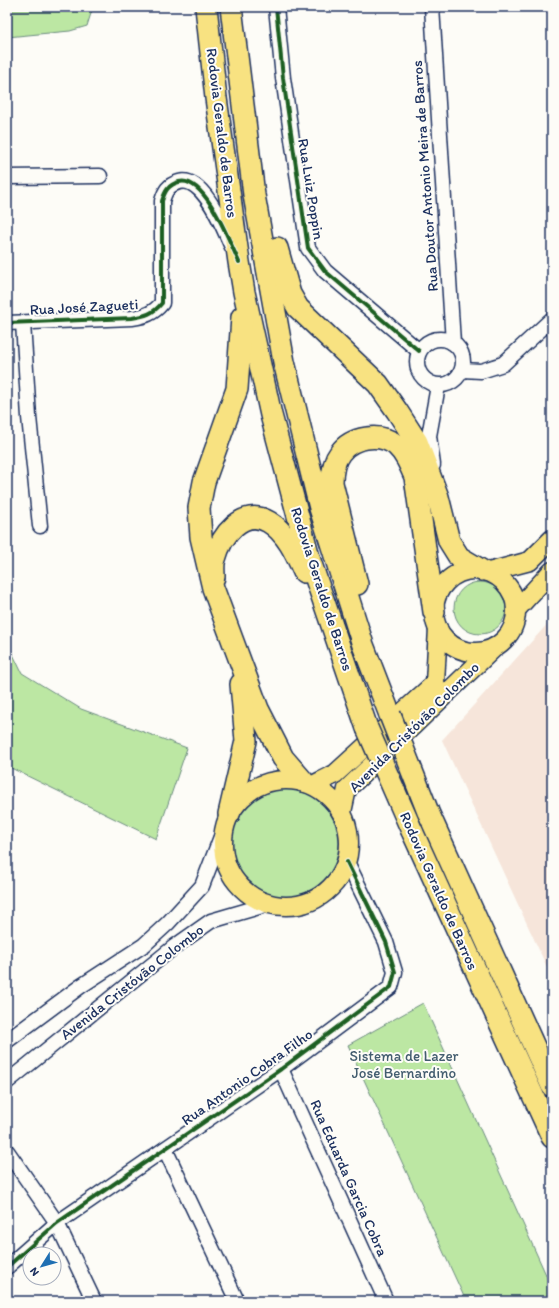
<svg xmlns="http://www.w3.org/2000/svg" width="559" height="1308" viewBox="0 0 559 1308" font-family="Itim,sans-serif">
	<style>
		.built { fill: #f6e5da }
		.green { fill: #bce7a3; stroke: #6c8b80 }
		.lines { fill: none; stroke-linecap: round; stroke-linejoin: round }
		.minor-casing { stroke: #1b2f5e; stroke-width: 17 }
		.major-casing { stroke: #1b2f5e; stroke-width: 21 }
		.highway-casing { stroke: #1b2f5e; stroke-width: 24 }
		.minor { stroke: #fdfcf7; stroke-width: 14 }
		.major { stroke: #f8e281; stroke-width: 18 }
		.highway { stroke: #f8e281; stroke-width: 21 }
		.highway-bridge-casing { stroke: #1b2f5e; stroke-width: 24; stroke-linecap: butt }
		.highway-bridge { stroke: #f8e281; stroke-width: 21 }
		.cycleway-casing { stroke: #fdfcf7; stroke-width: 6 }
		.cycleway { stroke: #1b5e20; stroke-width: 4 }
		.labels { text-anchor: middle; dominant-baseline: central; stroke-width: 4; stroke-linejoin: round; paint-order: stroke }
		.street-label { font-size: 15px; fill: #1b2f5e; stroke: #fdfcf7 }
		.park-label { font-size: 15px; fill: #435d6f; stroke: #fdfcf7 }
	</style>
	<rect width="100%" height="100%" fill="#fdfcf7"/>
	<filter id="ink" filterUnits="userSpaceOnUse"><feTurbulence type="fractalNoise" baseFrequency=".025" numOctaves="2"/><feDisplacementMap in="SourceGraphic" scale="8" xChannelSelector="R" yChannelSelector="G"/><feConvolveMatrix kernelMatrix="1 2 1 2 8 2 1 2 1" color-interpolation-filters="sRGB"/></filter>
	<g filter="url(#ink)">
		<path class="built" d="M 552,619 L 552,978 L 442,740 Z"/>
		<g class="green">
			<path d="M 7,7 L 93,7 L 87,26 L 70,31 L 7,37 Z"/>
			<circle cx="480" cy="608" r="26"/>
			<path d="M 7,642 L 22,673 L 81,709 L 187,748 L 156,839 L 7,766 Z"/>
			<circle cx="285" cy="843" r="54"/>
			<path d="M 423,1003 L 552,1288 L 552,1301 L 466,1301 L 348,1045 Z"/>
		</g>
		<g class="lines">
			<g class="minor-casing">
				<g id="minor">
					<path d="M 276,7 L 283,78 L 308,248 L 325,271 L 419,351"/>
					<path d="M 432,7 L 453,343"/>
					<path d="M 7,177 L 100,176"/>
					<path d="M 7,323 L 132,318 C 145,316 153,314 162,303 L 162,201 C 165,191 168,185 179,182 C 204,175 224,230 232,247"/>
					<path d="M 23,323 L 29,417 L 40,526"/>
					<circle cx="440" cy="362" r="23"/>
					<path d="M 462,370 L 481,371 L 503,364 L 552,319"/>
					<path d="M 433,465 L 429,436 L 438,386"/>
					<path d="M 7,1041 L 81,986 L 144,945 L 168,923 L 202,886 L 224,829"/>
					<path d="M 281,1069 L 386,1301"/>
					<path d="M 7,1082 L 174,947 L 211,921 L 269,904"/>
					<path d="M 165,1149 L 237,1301"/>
					<path d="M 7,1151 L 57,1223 L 94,1301"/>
					<path d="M 7,1267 L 57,1223 L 281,1069 L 391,987 L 395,972 L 386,942 L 347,862"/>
				</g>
			</g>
			<g class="major-casing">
				<g id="major">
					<circle cx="475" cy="611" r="41"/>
					<path d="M 489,572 L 530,561 L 552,539"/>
					<path d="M 516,610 L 552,571"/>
					<circle cx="286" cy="843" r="63"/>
					<path d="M 313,785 L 335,774 L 435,683 L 438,628"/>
					<path d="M 342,812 L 347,789 L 494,648"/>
				</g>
			</g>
			<g class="highway-casing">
				<g id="highway">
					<path d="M 206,7 L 216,98 L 239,262 L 244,292 L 271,415 L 310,561 L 367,728"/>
					<path d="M 231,7 L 254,195 L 284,362 L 320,508 L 363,645 L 390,715"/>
					<path d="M 277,248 L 290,294 L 298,308 L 378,384 L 397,411 L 417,442 L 438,497 L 449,541 L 459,557 L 481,570"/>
					<path d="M 242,317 L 237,389 L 204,482 L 199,508 L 201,537 L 213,588 L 258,709 L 283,758 L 303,781"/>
					<path d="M 214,577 C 214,571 213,564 215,559 C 221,536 243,506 269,522 C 286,532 296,554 304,572"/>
					<path d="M 357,584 L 332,483 C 332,473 333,462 340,453 C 351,437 380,432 396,445 C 405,453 410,465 415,477 L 434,612"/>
					<path d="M 428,812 L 552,1086"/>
					<path d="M 229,814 L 246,741 L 241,684"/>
					<path d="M 412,831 L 552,1137"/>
				</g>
			</g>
			<use href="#minor" class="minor"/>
			<use href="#major" class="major"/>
			<use href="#highway" class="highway"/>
			<g class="highway-bridge-casing">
				<g id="highway-bridge">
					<path d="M 390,715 L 428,812"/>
					<path d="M 367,728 L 412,831"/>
				</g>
			</g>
			<use href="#highway-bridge" class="highway-bridge"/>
			<g class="cycleway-casing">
				<g id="cycleway">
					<path d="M 276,7 L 283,78 L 308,248 L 325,271 L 419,351"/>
					<path d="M 7,323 L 132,318 C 145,316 153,314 162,303 L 162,201 C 165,191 168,185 179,182 C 205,175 230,243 239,262"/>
					<path d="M 7,1267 L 57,1223 L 281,1069 L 391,987 L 395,972 L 386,942 L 347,862"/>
				</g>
			</g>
			<use href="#cycleway" class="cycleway"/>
		</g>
	</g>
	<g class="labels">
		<g class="street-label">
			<text transform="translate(222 133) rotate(83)">Rodovia Geraldo de Barros</text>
			<text transform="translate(425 176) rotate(-94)">Rua Doutor Antonio Meira de Barros</text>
			<text transform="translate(311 189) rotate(81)">Rua Luiz Poppin</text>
			<text transform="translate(84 307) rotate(-3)">Rua José Zagueti</text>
			<text transform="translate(322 589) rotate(72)">Rodovia Geraldo de Barros</text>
			<text transform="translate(414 727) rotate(-45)">Avenida Cristóvão Colombo</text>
			<text transform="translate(439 891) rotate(66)">Rodovia Geraldo de Barros</text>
			<text transform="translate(132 982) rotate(-38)">Avenida Cristóvão Colombo</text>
			<text transform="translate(247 1077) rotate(-35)">Rua Antonio Cobra Filho</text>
			<text transform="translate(349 1178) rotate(66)">Rua Eduarda Garcia Cobra</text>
		</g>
		<g class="park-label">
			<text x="404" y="1056">Sistema de Lazer<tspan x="404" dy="17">José Bernardino</tspan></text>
		</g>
	</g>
	<rect width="559" height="1308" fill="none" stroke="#fdfcf7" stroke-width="24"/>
	<rect x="12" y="12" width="535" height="1284" fill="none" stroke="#1b2f5e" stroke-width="1.5" filter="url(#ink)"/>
	<g transform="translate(42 1266) rotate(233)"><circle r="19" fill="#fdfcf7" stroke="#a3aaba"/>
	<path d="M0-3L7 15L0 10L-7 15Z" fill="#1f6fb2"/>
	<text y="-6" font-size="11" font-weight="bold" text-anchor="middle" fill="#1b2f5e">N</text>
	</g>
</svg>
